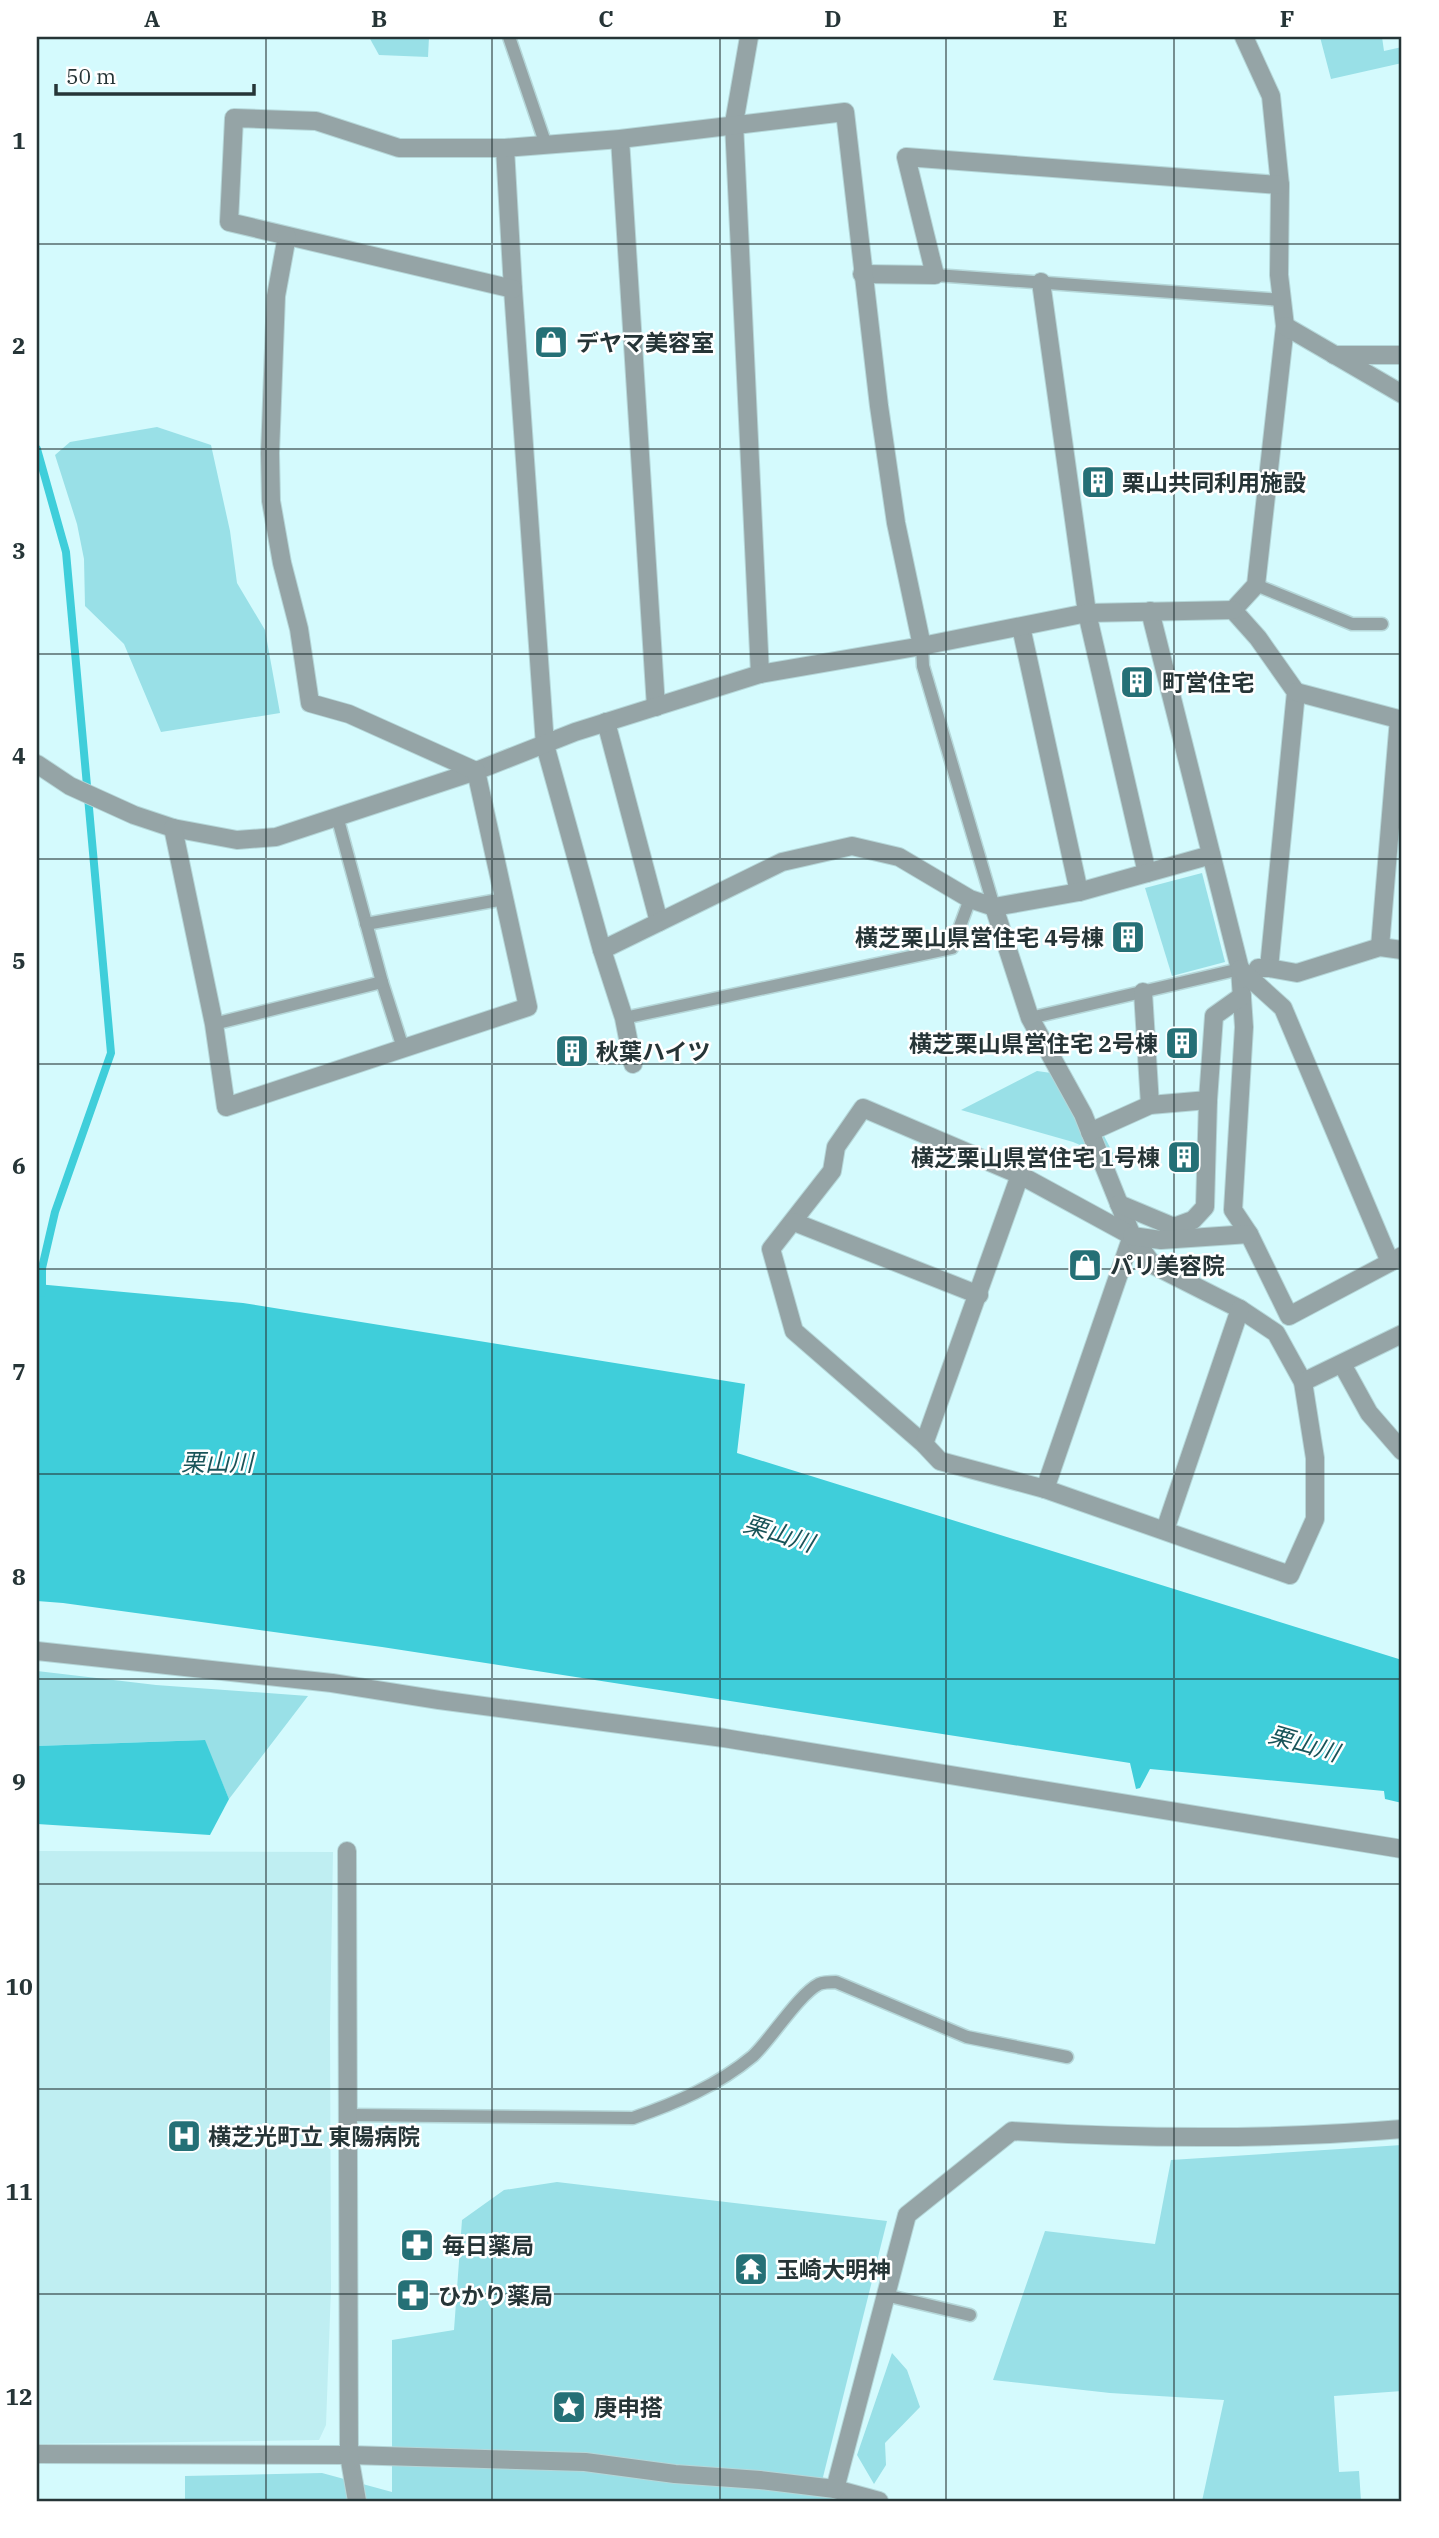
<svg xmlns="http://www.w3.org/2000/svg" width="1439" height="2538" viewBox="0 0 1439 2538" font-family="'IBM Plex Serif','Noto Sans JP',serif">
	<style>
		.built { fill: #bfeef2 }
		.green { fill: #99e0e7 }
		.water { fill: #3fceda }
		.lines { fill: none; stroke-linecap: round; stroke-linejoin: round }
		.stream { stroke: #3fceda; stroke-width: 8 }
		.service-casing { stroke: #b5d7d9; stroke-width: 15 }
		.minor-casing { stroke: #b5d7d9; stroke-width: 20 }
		.tertiary-casing { stroke: #b5d7d9; stroke-width: 20 }
		.service { stroke: #95a4a6; stroke-width: 12 }
		.minor { stroke: #95a4a6; stroke-width: 18 }
		.tertiary { stroke: #95a4a6; stroke-width: 18 }
		.grid { fill: none; stroke: #263537; stroke-width: 2; stroke-opacity: 0.55 }
		.labels { text-anchor: middle; dominant-baseline: central; stroke-width: 5; stroke-linejoin: round; paint-order: stroke }
		.poi-label { font-size: 23px; font-weight: bold; fill: #263537; stroke: #fff; text-anchor: start }
		.water-label { font-size: 24px; font-style: italic; fill: #195459; stroke: #fff }
		.neatline { fill: none; stroke: #263537; stroke-width: 2.5 }
		.grid-label { font-size: 23px; text-anchor: middle; font-weight: bold; fill: #263537 }
	</style>
	<rect width="100%" height="100%" fill="#d4fafd"/>
	<path class="built" d="M 37,1851 L 333,1852 L 330,2027 L 331,2288 L 326,2425 L 319,2440 L 37,2444 Z"/>
	<g class="green">
		<path d="M 369,37 L 429,37 L 428,57 L 379,55 Z"/>
		<path d="M 1320,37 L 1382,37 L 1384,51 L 1402,47 L 1402,63 L 1331,79 Z"/>
		<path d="M 157,427 L 211,445 L 230,531 L 237,583 L 265,630 L 280,713 L 161,732 L 124,644 L 85,606 L 84,559 L 77,524 L 55,455 L 70,442 Z"/>
		<path d="M 1202,873 L 1225,962 L 1172,976 L 1145,888 Z"/>
		<path d="M 1037,1071 L 1073,1076 L 1117,1161 L 1073,1142 L 961,1110 Z"/>
		<path d="M 37,1671 L 156,1685 L 308,1696 L 229,1799 L 204,1740 L 37,1746 Z"/>
		<path d="M 1402,2145 L 1402,2391 L 1334,2396 L 1339,2472 L 1359,2471 L 1361,2501 L 1202,2501 L 1224,2400 L 1110,2393 L 993,2380 L 1045,2231 L 1155,2244 L 1171,2160 Z"/>
		<path d="M 557,2182 L 887,2221 L 823,2477 L 833,2501 L 185,2501 L 185,2476 L 322,2473 L 392,2492 L 392,2340 L 454,2330 L 462,2220 L 504,2190 Z"/>
		<path d="M 892,2353 L 907,2370 L 920,2407 L 885,2443 L 886,2465 L 874,2484 L 857,2455 Z"/>
	</g>
	<g class="water">
		<path d="M 37,1284 L 243,1303 L 745,1384 L 737,1453 L 1402,1660 L 1402,1803 L 1385,1799 L 1384,1791 L 1150,1769 L 1140,1788 L 1136,1789 L 1130,1763 L 382,1647 L 63,1603 L 37,1601 Z"/>
		<path d="M 205,1740 L 229,1799 L 210,1835 L 37,1824 L 37,1746 Z"/>
	</g>
	<g class="lines">
		<path class="stream" d="M 37,449 L 66,552 L 111,1053 L 55,1212 L 42,1268 L 42,1293"/>
		<g class="service-casing">
			<g id="service">
				<path d="M 509,37 L 546,145"/>
				<path d="M 935,275 L 1282,300"/>
				<path d="M 1256,585 L 1352,624 L 1382,624"/>
				<path d="M 922,646 L 923,666 L 994,907"/>
				<path d="M 337,816 L 382,982 L 403,1048"/>
				<path d="M 366,924 L 504,899"/>
				<path d="M 624,1018 L 952,948 L 970,899"/>
				<path d="M 1030,1018 L 1240,969"/>
				<path d="M 214,1024 L 382,982"/>
				<path d="M 348,2115 L 633,2118 C 676,2103 717,2086 753,2056 C 771,2039 799,1994 819,1984 C 824,1982 831,1982 836,1982 L 967,2037 L 1067,2057"/>
				<path d="M 885,2295 L 970,2315"/>
			</g>
		</g>
		<g class="minor-casing">
			<g id="minor">
				<path d="M 749,37 L 734,123 L 760,674"/>
				<path d="M 1244,37 L 1271,96 L 1280,185 L 1279,275 L 1285,326 L 1256,585 L 1233,610 L 1258,638 L 1296,692 L 1269,968"/>
				<path d="M 620,139 L 656,707"/>
				<path d="M 505,148 L 513,289 L 545,745 L 602,950"/>
				<path d="M 862,274 L 935,275 L 906,157 L 1280,185"/>
				<path d="M 1041,282 L 1087,613 L 1147,873"/>
				<path d="M 513,289 L 229,222 L 234,118 L 316,121 L 399,148 L 505,148 L 620,139 L 845,112 L 879,406 L 896,523 L 922,646"/>
				<path d="M 1285,326 L 1402,394"/>
				<path d="M 1334,355 L 1402,355"/>
				<path d="M 1150,611 L 1240,969 L 1244,1027 L 1233,1210 L 1249,1234 L 1289,1316 L 1402,1256"/>
				<path d="M 1021,627 L 1079,892"/>
				<path d="M 1296,692 L 1402,720"/>
				<path d="M 606,722 L 659,922"/>
				<path d="M 37,764 L 70,786 L 134,815 L 173,828 L 237,840 L 276,837 L 476,771 L 575,732 L 760,674 L 922,646 L 1087,613 L 1233,610"/>
				<path d="M 173,828 L 214,1024 L 226,1107 L 528,1007 L 476,771 L 349,714 L 310,703 L 299,629 L 282,563 L 271,501 L 270,453 L 276,296 L 287,236"/>
				<path d="M 994,907 L 1030,1018 L 1083,1114 L 1132,1236 L 1045,1489"/>
				<path d="M 1380,947 L 1399,719"/>
				<path d="M 1258,968 L 1269,968 L 1297,973 L 1380,947 L 1402,950"/>
				<path d="M 1240,969 L 1283,1008 L 1390,1262"/>
				<path d="M 1143,992 L 1150,1105"/>
				<path d="M 633,1064 L 624,1018 L 602,950 L 782,862 L 852,846 L 899,857 L 970,899 L 994,907 L 1079,892 L 1211,855"/>
				<path d="M 863,1108 L 1020,1175 L 1132,1236 L 1153,1265 L 1240,1309 L 1276,1333 L 1303,1382 L 1315,1458 L 1315,1519 L 1290,1575 L 1045,1489 L 940,1461 L 924,1444 L 794,1331 L 771,1249 L 832,1171 L 836,1147 Z"/>
				<path d="M 1090,1132 L 1150,1105 L 1208,1100"/>
				<path d="M 1119,1204 L 1174,1227 L 1193,1220 L 1205,1207 L 1208,1100 L 1214,1016 L 1242,996"/>
				<path d="M 794,1222 L 979,1295"/>
				<path d="M 1132,1236 L 1161,1240 L 1249,1234"/>
				<path d="M 1342,1364 L 1369,1413 L 1402,1451"/>
				<path d="M 1303,1382 L 1402,1334"/>
				<path d="M 924,1444 L 1020,1175"/>
				<path d="M 1165,1530 L 1240,1309"/>
				<path d="M 37,1651 L 332,1683 L 439,1700 L 724,1738 L 1402,1849"/>
				<path d="M 37,2454 L 349,2455 L 585,2462 L 675,2474 L 760,2480 L 835,2489 L 879,2501"/>
				<path d="M 835,2489 L 907,2215 L 1012,2131 C 1142,2139 1272,2140 1402,2129"/>
			</g>
		</g>
		<g class="tertiary-casing">
			<path id="tertiary" d="M 347,1851 L 349,2455 L 357,2501"/>
		</g>
		<use href="#service" class="service"/>
		<use href="#minor" class="minor"/>
		<use href="#tertiary" class="tertiary"/>
	</g>
	<path class="grid" d="M 266,37 L 266,2501M 492,37 L 492,2501M 720,37 L 720,2501M 946,37 L 946,2501M 1174,37 L 1174,2501M 37,244 L 1402,244M 37,449 L 1402,449M 37,654 L 1402,654M 37,859 L 1402,859M 37,1064 L 1402,1064M 37,1269 L 1402,1269M 37,1474 L 1402,1474M 37,1679 L 1402,1679M 37,1884 L 1402,1884M 37,2089 L 1402,2089M 37,2294 L 1402,2294"/>
	<defs>
		<g id="shop-square" transform="scale(1.75)"><rect x="-9" y="-9" width="18" height="18" rx="4" fill="#257076" stroke="#fff"/><path d="M-5-2.5h2.3a2.7 3.5 0 0 1 5.4 0H5L5.5 6h-11ZM-1.5-2.5h3a1.5 2.3 0 0 0-3 0Z" fill="#fff"/></g>
		<g id="building-square" transform="scale(1.75)"><rect x="-9" y="-9" width="18" height="18" rx="4" fill="#257076" stroke="#fff"/><path d="M-4-6H4V6H1V3H-1V6H-4ZM-2.5-4.3h1.7v1.8h-1.7ZM.8-4.3h1.7v1.8H.8ZM-2.5-1h1.7V.8h-1.7ZM.8-1h1.7V.8H.8Z" fill="#fff"/></g>
		<g id="hospital-square" transform="scale(1.75)"><rect x="-9" y="-9" width="18" height="18" rx="4" fill="#257076" stroke="#fff"/><path d="M-5-5h3v3.5h4V-5h3V5h-3V1.5h-4V5h-3Z" fill="#fff"/></g>
		<g id="pharmacy-square" transform="scale(1.75)"><rect x="-9" y="-9" width="18" height="18" rx="4" fill="#257076" stroke="#fff"/><path d="M-2-6h4v4h4v4h-4v4h-4v-4h-4v-4h4Z" fill="#fff"/></g>
		<g id="temple-square" transform="scale(1.75)"><rect x="-9" y="-9" width="18" height="18" rx="4" fill="#257076" stroke="#fff"/><path d="M0-6L5-2H3V0L6.5 2.5H4V6H1.5V3h-3V6H-4V2.5H-6.5L-3 0V-2H-5Z" fill="#fff"/></g>
		<g id="sight-square" transform="scale(1.75)"><rect x="-9" y="-9" width="18" height="18" rx="4" fill="#257076" stroke="#fff"/><path d="M0-6L1.8-2.2L6-1.7L2.9 1.2L3.7 5.4L0 3.3L-3.7 5.4L-2.9 1.2L-6-1.7L-1.8-2.2Z" fill="#fff"/></g>
	</defs>
	<g fill-rule="evenodd">
		<use href="#shop-square" x="551" y="342"/>
		<use href="#building-square" x="1098" y="482"/>
		<use href="#building-square" x="1137" y="682"/>
		<use href="#building-square" x="1128" y="937"/>
		<use href="#building-square" x="1182" y="1043"/>
		<use href="#building-square" x="572" y="1051"/>
		<use href="#building-square" x="1184" y="1157"/>
		<use href="#shop-square" x="1085" y="1265"/>
		<use href="#hospital-square" x="184" y="2136"/>
		<use href="#pharmacy-square" x="417" y="2245"/>
		<use href="#temple-square" x="751" y="2269"/>
		<use href="#pharmacy-square" x="413" y="2295"/>
		<use href="#sight-square" x="569" y="2407"/>
	</g>
	<g class="labels">
		<g class="poi-label">
			<text x="576" y="342">デヤマ美容室</text>
			<text x="1122" y="482">栗山共同利用施設</text>
			<text x="1162" y="682">町営住宅</text>
			<text x="1104" y="937" text-anchor="end">横芝栗山県営住宅 4号棟</text>
			<text x="1158" y="1043" text-anchor="end">横芝栗山県営住宅 2号棟</text>
			<text x="596" y="1051">秋葉ハイツ</text>
			<text x="1160" y="1157" text-anchor="end">横芝栗山県営住宅 1号棟</text>
			<text x="1110" y="1265">パリ美容院</text>
			<text x="208" y="2136">横芝光町立 東陽病院</text>
			<text x="442" y="2245">毎日薬局</text>
			<text x="776" y="2269">玉崎大明神</text>
			<text x="438" y="2295">ひかり薬局</text>
			<text x="594" y="2407">庚申搭</text>
		</g>
		<g class="water-label">
			<text x="217" y="1462">栗山川</text>
			<text transform="translate(779 1533) rotate(17)">栗山川</text>
			<text transform="translate(1304 1743) rotate(16)">栗山川</text>
		</g>
	</g>
	<rect width="1439" height="2538" fill="none" stroke="#ffffff" stroke-width="77"/>
	<path d="M56 84v10h198v-10" fill="none" stroke="#263537" stroke-width="3.5"/>
	<text x="66" y="84" font-size="21" fill="#263537" stroke="#ffffff" stroke-width="5" paint-order="stroke">50 m</text>
	<rect x="38" y="38" width="1362" height="2462" class="neatline"/>
	<g class="grid-label">
		<text x="152" y="27">A</text>
		<text x="379" y="27">B</text>
		<text x="606" y="27">C</text>
		<text x="833" y="27">D</text>
		<text x="1060" y="27">E</text>
		<text x="1287" y="27">F</text>
		<text x="19" y="149">1</text>
		<text x="19" y="354">2</text>
		<text x="19" y="559">3</text>
		<text x="19" y="764">4</text>
		<text x="19" y="969">5</text>
		<text x="19" y="1174">6</text>
		<text x="19" y="1380">7</text>
		<text x="19" y="1585">8</text>
		<text x="19" y="1790">9</text>
		<text x="19" y="1995">10</text>
		<text x="19" y="2200">11</text>
		<text x="19" y="2405">12</text>
	</g>
</svg>
